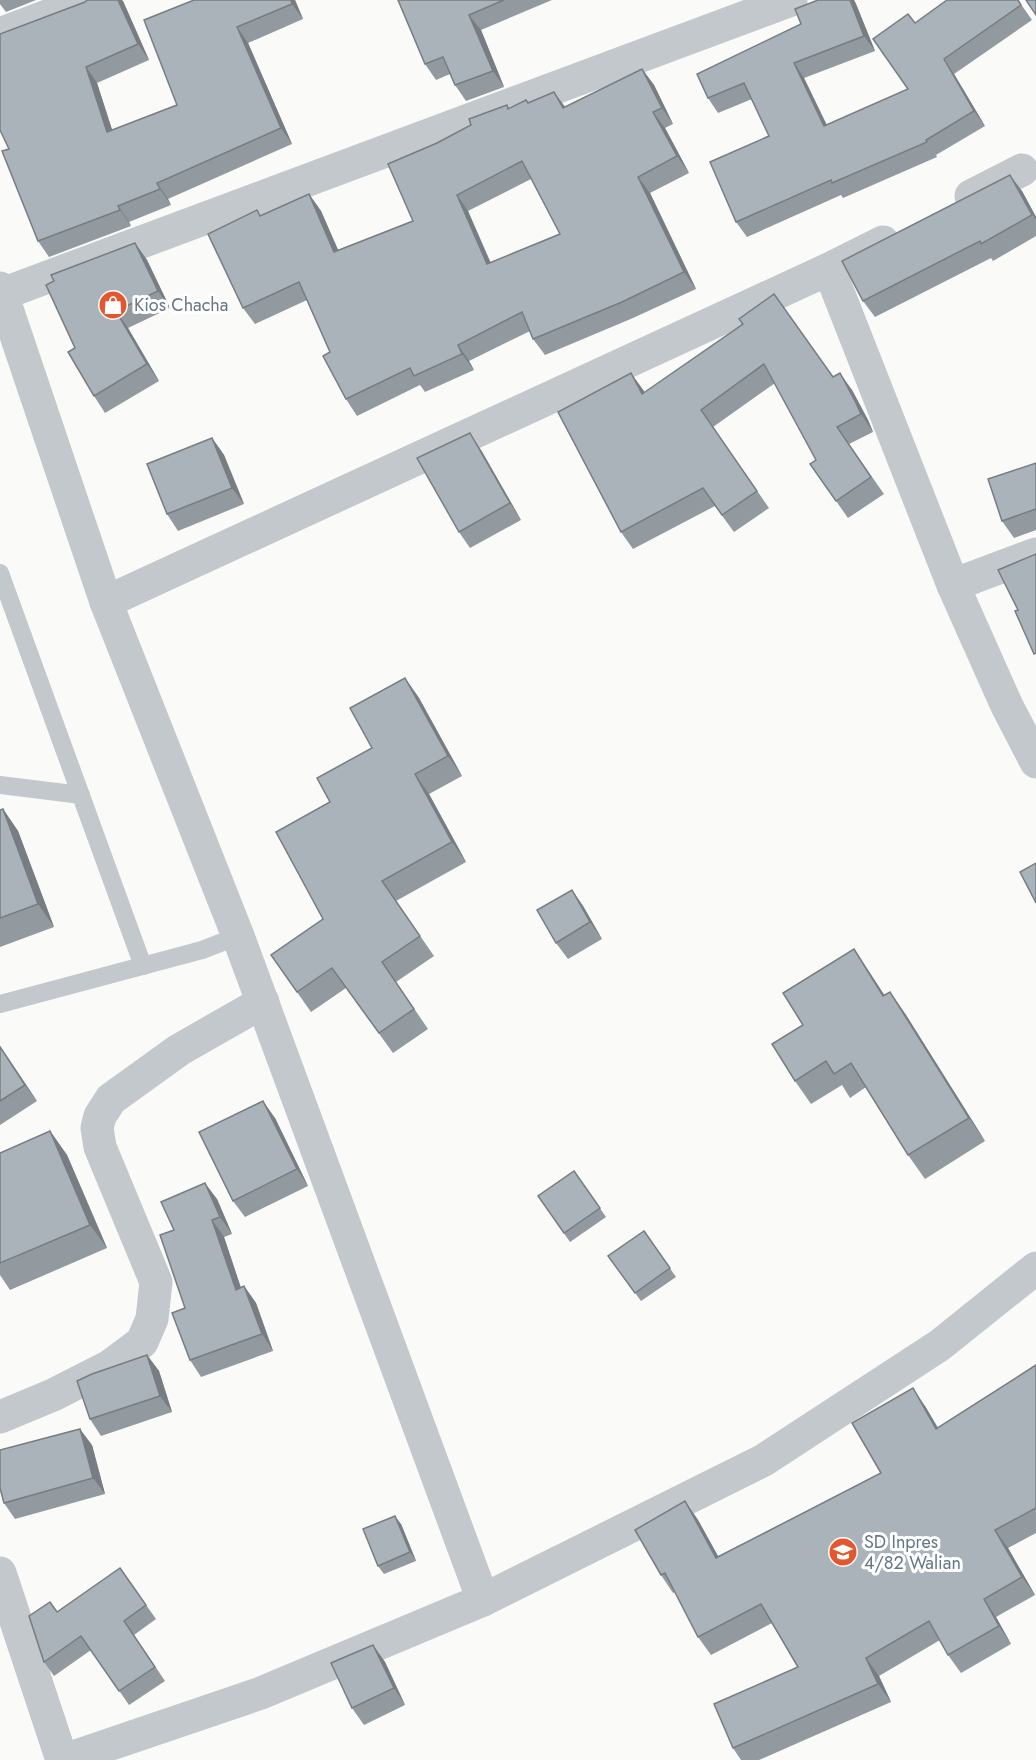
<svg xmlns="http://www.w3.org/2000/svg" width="1036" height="1760" viewBox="0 0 1036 1760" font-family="Jost,sans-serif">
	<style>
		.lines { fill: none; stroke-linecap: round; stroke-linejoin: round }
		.lane { stroke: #c3c8cc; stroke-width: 18 }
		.street { stroke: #c3c8cc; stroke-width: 33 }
		.wall { fill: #929a9f; fill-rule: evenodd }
		.shaded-wall { fill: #777d82 }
		.building { fill: #aab3b9; stroke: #777d82; stroke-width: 1.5; fill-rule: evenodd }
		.labels { text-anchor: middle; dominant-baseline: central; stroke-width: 6; stroke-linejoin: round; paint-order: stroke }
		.poi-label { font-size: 18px; fill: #657683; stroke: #fff; text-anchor: start }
	</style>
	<rect width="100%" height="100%" fill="#fafaf8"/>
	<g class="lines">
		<g class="lane">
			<path d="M 0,573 L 143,966"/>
			<path d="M 0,785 L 81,795"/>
			<path d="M 0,1004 L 202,950 L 238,936"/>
		</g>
		<g class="street">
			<path d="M 0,34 L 89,0"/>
			<path d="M 971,196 L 1022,170"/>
			<path d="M 829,269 L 953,585"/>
			<path d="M 0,288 L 106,602 L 238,936 L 483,1600"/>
			<path d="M 2,294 L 791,0"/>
			<path d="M 1036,554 L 953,585 L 1007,706 L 1036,762"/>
			<path d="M 106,602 L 829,269 L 883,242"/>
			<path d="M 0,1417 L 53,1395 L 110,1366 L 142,1342 L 152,1319 L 156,1282 L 100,1147 L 97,1128 L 100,1116 L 111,1099 L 179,1050 L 263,1002"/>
			<path d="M 0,1573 L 62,1760"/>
			<path d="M 64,1760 L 261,1693 L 483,1600 L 764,1460 L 940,1345 L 1036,1268"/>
		</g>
	</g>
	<g class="wall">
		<path d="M 0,0 L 36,0 L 6,12 L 0,4 Z"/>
		<path d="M 194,0 L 295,0 L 303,19 L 248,43 L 292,144 L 168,199 L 171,205 L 129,222 L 131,226 L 49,257 L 38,241 L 9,149 L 123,1 L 149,60 L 97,83 L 112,130 L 177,105 Z"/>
		<path d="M 398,0 L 552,0 L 481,30 L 504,87 L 466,101 L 455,85 L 450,74 L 436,80 L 425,64 Z"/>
		<path d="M 818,0 L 854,0 L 856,4 L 875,51 L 804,78 L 827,125 L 908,89 L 915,23 L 1018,0 L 1032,20 L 954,74 L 985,126 L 936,155 L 937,157 L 843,198 L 841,195 L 747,237 L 736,222 L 769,136 L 752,99 L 718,113 L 708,98 L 801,24 Z"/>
		<path d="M 642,69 L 654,85 L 673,124 L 665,128 L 689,173 L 650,193 L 696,289 L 633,318 L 545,355 L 533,339 L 530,331 L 469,361 L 474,370 L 425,392 L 420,385 L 357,416 L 346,399 L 330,352 L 307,300 L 255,324 L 243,308 L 261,216 L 309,194 L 321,211 L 338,250 L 413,221 L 437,143 L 507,105 L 509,108 L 528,103 L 565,107 ZM 531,179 L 560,234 L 491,263 L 468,211 Z"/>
		<path d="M 1022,191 L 1036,217 L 1036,236 L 993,261 L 991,258 L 875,317 L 863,301 Z"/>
		<path d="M 135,243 L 147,260 L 170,308 L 128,328 L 159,381 L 105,413 L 94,396 L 75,348 Z"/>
		<path d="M 743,324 L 833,377 L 852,390 L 868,420 L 873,432 L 849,444 L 884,494 L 848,518 L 810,464 L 816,460 L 775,383 L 713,427 L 769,508 L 734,532 L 715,506 L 633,549 L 621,532 L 645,393 Z"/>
		<path d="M 212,438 L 224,455 L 244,504 L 178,531 L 167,514 Z"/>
		<path d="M 481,450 L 521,520 L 470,548 L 459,532 Z"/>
		<path d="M 1036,463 L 1036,530 L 1014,538 L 1002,521 Z"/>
		<path d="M 405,678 L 419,698 L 462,776 L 429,794 L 466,862 L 396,901 L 434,956 L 396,982 L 428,1029 L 393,1053 L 346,988 L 311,1012 L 271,955 L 323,919 L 372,748 Z"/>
		<path d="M 3,809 L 18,831 L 54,927 L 0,947 L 0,810 Z"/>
		<path d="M 572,890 L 583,906 L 602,939 L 568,959 L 556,943 Z"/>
		<path d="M 854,949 L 884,995 L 890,992 L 906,1015 L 985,1141 L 925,1179 L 908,1155 L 866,1087 L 850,1098 L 842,1085 L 811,1104 L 795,1081 L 803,1025 Z"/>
		<path d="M 0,1046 L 37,1101 L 0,1125 Z"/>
		<path d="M 275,1118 L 308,1186 L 245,1217 L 233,1201 Z"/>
		<path d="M 50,1131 L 67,1155 L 107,1248 L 10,1290 L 0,1275 L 0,1153 Z"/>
		<path d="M 574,1171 L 606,1217 L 570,1242 L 538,1196 Z"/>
		<path d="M 217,1199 L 232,1234 L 224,1237 L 241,1288 L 244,1286 L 256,1303 L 273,1351 L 201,1377 L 190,1360 L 185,1308 L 174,1230 Z"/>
		<path d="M 644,1231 L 676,1277 L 641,1301 L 608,1256 Z"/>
		<path d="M 147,1355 L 159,1371 L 172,1412 L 101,1436 L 90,1419 Z"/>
		<path d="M 1036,1365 L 1036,1533 L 1008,1548 L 1035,1595 L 996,1617 L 1011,1644 L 961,1673 L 948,1655 L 940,1640 L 879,1676 L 891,1702 L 759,1760 L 741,1760 L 733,1748 L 798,1667 L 772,1623 L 711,1655 L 698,1637 L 675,1592 L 673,1593 L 661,1575 L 685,1501 L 698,1520 L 718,1556 L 881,1473 L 925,1406 L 938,1428 Z"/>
		<path d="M 92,1445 L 105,1494 L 15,1519 L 4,1503 Z"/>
		<path d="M 401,1524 L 416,1561 L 384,1574 L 378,1566 Z"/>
		<path d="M 120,1568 L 156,1619 L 134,1635 L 165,1681 L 129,1705 L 91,1650 L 54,1676 L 44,1662 L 57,1612 Z"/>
		<path d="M 373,1645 L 385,1662 L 405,1705 L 364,1725 L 352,1708 Z"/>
	</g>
	<g class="shaded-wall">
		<path d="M 118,0 L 122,0 L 123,1 L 149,60 L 138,44 Z"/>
		<path d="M 291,0 L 295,0 L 303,19 L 292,4 Z"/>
		<path d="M 850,0 L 854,0 L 856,4 L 875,51 L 864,36 Z"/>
		<path d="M 469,15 L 481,30 L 504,87 L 493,71 Z"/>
		<path d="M 237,27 L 248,43 L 292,144 L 281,128 Z"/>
		<path d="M 944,59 L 954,74 L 985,126 L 974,111 Z"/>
		<path d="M 794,63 L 804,78 L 834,141 L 824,126 Z"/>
		<path d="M 86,67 L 97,83 L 118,148 L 107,132 Z"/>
		<path d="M 642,69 L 654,85 L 673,124 L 662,108 Z"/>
		<path d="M 554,92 L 566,108 L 563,108 Z"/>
		<path d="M 653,112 L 665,128 L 689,173 L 677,156 Z"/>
		<path d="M 1010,175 L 1022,191 L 1036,217 L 1036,220 Z"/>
		<path d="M 638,177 L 650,193 L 696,289 L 684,272 Z"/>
		<path d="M 157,183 L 168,199 L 171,205 L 160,189 Z"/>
		<path d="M 309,194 L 321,211 L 346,268 L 334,252 Z"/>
		<path d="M 457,195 L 468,211 L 498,281 L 487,264 Z"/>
		<path d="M 118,206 L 129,222 L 131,226 L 120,210 Z"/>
		<path d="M 135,243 L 147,260 L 170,308 L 158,291 Z"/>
		<path d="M 116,311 L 128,328 L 159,381 L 147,364 Z"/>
		<path d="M 458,345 L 469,361 L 474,370 L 462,354 Z"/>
		<path d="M 631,373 L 644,391 L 655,411 L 642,394 Z"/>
		<path d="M 840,373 L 852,390 L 868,420 L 873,432 L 861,414 Z"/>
		<path d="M 470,433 L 481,450 L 521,520 L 510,503 Z"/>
		<path d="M 212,438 L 224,455 L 244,504 L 232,488 Z"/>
		<path d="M 405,678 L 419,698 L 462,776 L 448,756 Z"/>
		<path d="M 415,774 L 429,794 L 466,862 L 452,842 Z"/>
		<path d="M 3,809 L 18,831 L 54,927 L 38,904 Z"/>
		<path d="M 572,890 L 583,906 L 602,939 L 590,922 Z"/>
		<path d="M 854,949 L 870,973 L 900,1019 L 883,996 Z"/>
		<path d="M 890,992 L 906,1015 L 985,1141 L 969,1118 Z"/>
		<path d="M 0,1046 L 37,1101 L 25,1085 Z"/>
		<path d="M 263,1101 L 275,1118 L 308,1186 L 297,1169 Z"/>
		<path d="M 50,1131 L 67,1155 L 107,1248 L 90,1225 Z"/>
		<path d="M 205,1183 L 217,1199 L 232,1234 L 220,1217 Z"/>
		<path d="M 212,1220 L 224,1237 L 247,1306 L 236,1290 Z"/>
		<path d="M 244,1286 L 256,1303 L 273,1351 L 262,1334 Z"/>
		<path d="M 147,1355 L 159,1371 L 172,1412 L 160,1396 Z"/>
		<path d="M 913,1388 L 925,1406 L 949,1447 L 936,1429 Z"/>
		<path d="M 80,1429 L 92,1445 L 105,1494 L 93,1478 Z"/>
		<path d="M 685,1501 L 698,1520 L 729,1576 L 716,1558 Z"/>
		<path d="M 395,1516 L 401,1524 L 416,1561 L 410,1552 Z"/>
		<path d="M 995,1530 L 1008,1548 L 1035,1595 L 1022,1577 Z"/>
		<path d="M 984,1599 L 996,1617 L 1011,1644 L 999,1626 Z"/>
		<path d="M 373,1645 L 385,1662 L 405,1705 L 394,1688 Z"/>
		<path d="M 866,1658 L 879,1676 L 891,1702 L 878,1684 Z"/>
	</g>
	<g class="building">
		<path d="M 87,0 L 118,0 L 138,44 L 86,67 L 107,132 L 177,105 L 144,20 L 194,0 L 291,0 L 292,4 L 237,27 L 281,128 L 157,183 L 160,189 L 118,206 L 120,210 L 38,241 L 2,151 L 9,149 L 0,130 L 0,34 L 85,2 Z"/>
		<path d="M 398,0 L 504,0 L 469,15 L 493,71 L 455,85 L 443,57 L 425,64 Z"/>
		<path d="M 818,0 L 850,0 L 864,36 L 794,63 L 824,126 L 908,89 L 873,39 L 908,14 L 915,23 L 947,0 L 1018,0 L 1021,5 L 944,59 L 974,111 L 926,140 L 927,142 L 832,183 L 831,180 L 736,222 L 710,162 L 769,136 L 744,83 L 708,98 L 697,74 L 801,24 L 795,9 Z"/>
		<path d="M 1026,0 L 1036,0 L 1036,15 Z"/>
		<path d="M 642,69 L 662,108 L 653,112 L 677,156 L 638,177 L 684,272 L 622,302 L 533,339 L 522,312 L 458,345 L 462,354 L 414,376 L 410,368 L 346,399 L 323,356 L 330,352 L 299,282 L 243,308 L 208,234 L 257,210 L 260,216 L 309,194 L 334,252 L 413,221 L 388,164 L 437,143 L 471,125 L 469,119 L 507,105 L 508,109 L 526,100 L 528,103 L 554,92 L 563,108 ZM 522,161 L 560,234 L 487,264 L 457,195 Z"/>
		<path d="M 1010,175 L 1032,215 L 981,244 L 980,241 L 863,301 L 842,261 Z"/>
		<path d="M 135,243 L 158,291 L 116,311 L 147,364 L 94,396 L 68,352 L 75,348 L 46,285 L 54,281 L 51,275 Z"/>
		<path d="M 774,294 L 833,377 L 840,373 L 856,403 L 861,414 L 837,427 L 871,477 L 836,501 L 810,464 L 816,460 L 764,364 L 701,410 L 757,491 L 722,515 L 703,488 L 621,532 L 558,412 L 631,373 L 642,394 L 743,324 L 739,319 Z"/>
		<path d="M 470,433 L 510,503 L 459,532 L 417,458 Z"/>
		<path d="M 212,438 L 232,488 L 167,514 L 147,464 Z"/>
		<path d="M 1036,463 L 1036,509 L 1002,521 L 988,479 Z"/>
		<path d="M 1036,554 L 1036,653 L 1034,654 L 1015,611 L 1018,610 L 998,570 Z"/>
		<path d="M 405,678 L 448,756 L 415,774 L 452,842 L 382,881 L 420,936 L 382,962 L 414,1009 L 379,1033 L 332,968 L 297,992 L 271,955 L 323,919 L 276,832 L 330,802 L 317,778 L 372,748 L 350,708 Z"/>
		<path d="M 3,809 L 38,904 L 0,918 L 0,810 Z"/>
		<path d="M 1036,863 L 1036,903 L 1020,872 Z"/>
		<path d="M 572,890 L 590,922 L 556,943 L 537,910 Z"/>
		<path d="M 854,949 L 883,996 L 890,992 L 969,1118 L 908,1155 L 851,1063 L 834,1074 L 826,1061 L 795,1081 L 772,1044 L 803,1025 L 783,993 Z"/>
		<path d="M 0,1047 L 25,1085 L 0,1101 Z"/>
		<path d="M 263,1101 L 297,1169 L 233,1201 L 199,1132 Z"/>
		<path d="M 50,1131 L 90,1225 L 0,1263 L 0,1153 Z"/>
		<path d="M 574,1171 L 600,1208 L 564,1233 L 538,1196 Z"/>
		<path d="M 205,1183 L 220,1217 L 212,1220 L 236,1290 L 244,1286 L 262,1334 L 190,1360 L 172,1313 L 185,1308 L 160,1235 L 174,1230 L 161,1202 Z"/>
		<path d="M 644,1231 L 670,1268 L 635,1293 L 608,1256 Z"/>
		<path d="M 147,1355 L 160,1396 L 90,1419 L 77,1381 L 92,1374 Z"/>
		<path d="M 1036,1365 L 1036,1508 L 995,1530 L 1022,1577 L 984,1599 L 999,1626 L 948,1655 L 929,1621 L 866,1658 L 878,1684 L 733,1748 L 714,1704 L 798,1667 L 761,1604 L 698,1637 L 665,1573 L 661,1575 L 635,1530 L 685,1501 L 716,1558 L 881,1473 L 852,1423 L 913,1388 L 936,1429 Z"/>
		<path d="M 80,1429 L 93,1478 L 4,1503 L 0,1488 L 0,1450 Z"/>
		<path d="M 395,1516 L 410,1552 L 378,1566 L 363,1529 Z"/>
		<path d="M 120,1568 L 146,1605 L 124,1621 L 155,1667 L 119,1691 L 81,1636 L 44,1662 L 29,1616 L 50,1602 L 57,1612 Z"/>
		<path d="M 373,1645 L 394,1688 L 352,1708 L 331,1663 Z"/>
	</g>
	<defs>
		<g id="shop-disc" transform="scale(1.5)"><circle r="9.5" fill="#e4572e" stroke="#fff"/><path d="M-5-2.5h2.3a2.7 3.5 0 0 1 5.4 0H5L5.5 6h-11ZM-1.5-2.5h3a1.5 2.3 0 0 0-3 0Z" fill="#fff"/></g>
		<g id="school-disc" transform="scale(1.5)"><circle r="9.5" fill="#e4572e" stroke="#fff"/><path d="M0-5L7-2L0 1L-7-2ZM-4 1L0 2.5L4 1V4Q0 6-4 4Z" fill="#fff"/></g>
	</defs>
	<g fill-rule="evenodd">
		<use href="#shop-disc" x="113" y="305"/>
		<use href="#school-disc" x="843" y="1552"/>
	</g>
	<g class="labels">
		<g class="poi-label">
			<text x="134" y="305">Kios Chacha</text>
			<text x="864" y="1542">SD Inpres<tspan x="864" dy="21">4/82 Walian</tspan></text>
		</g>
	</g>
</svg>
